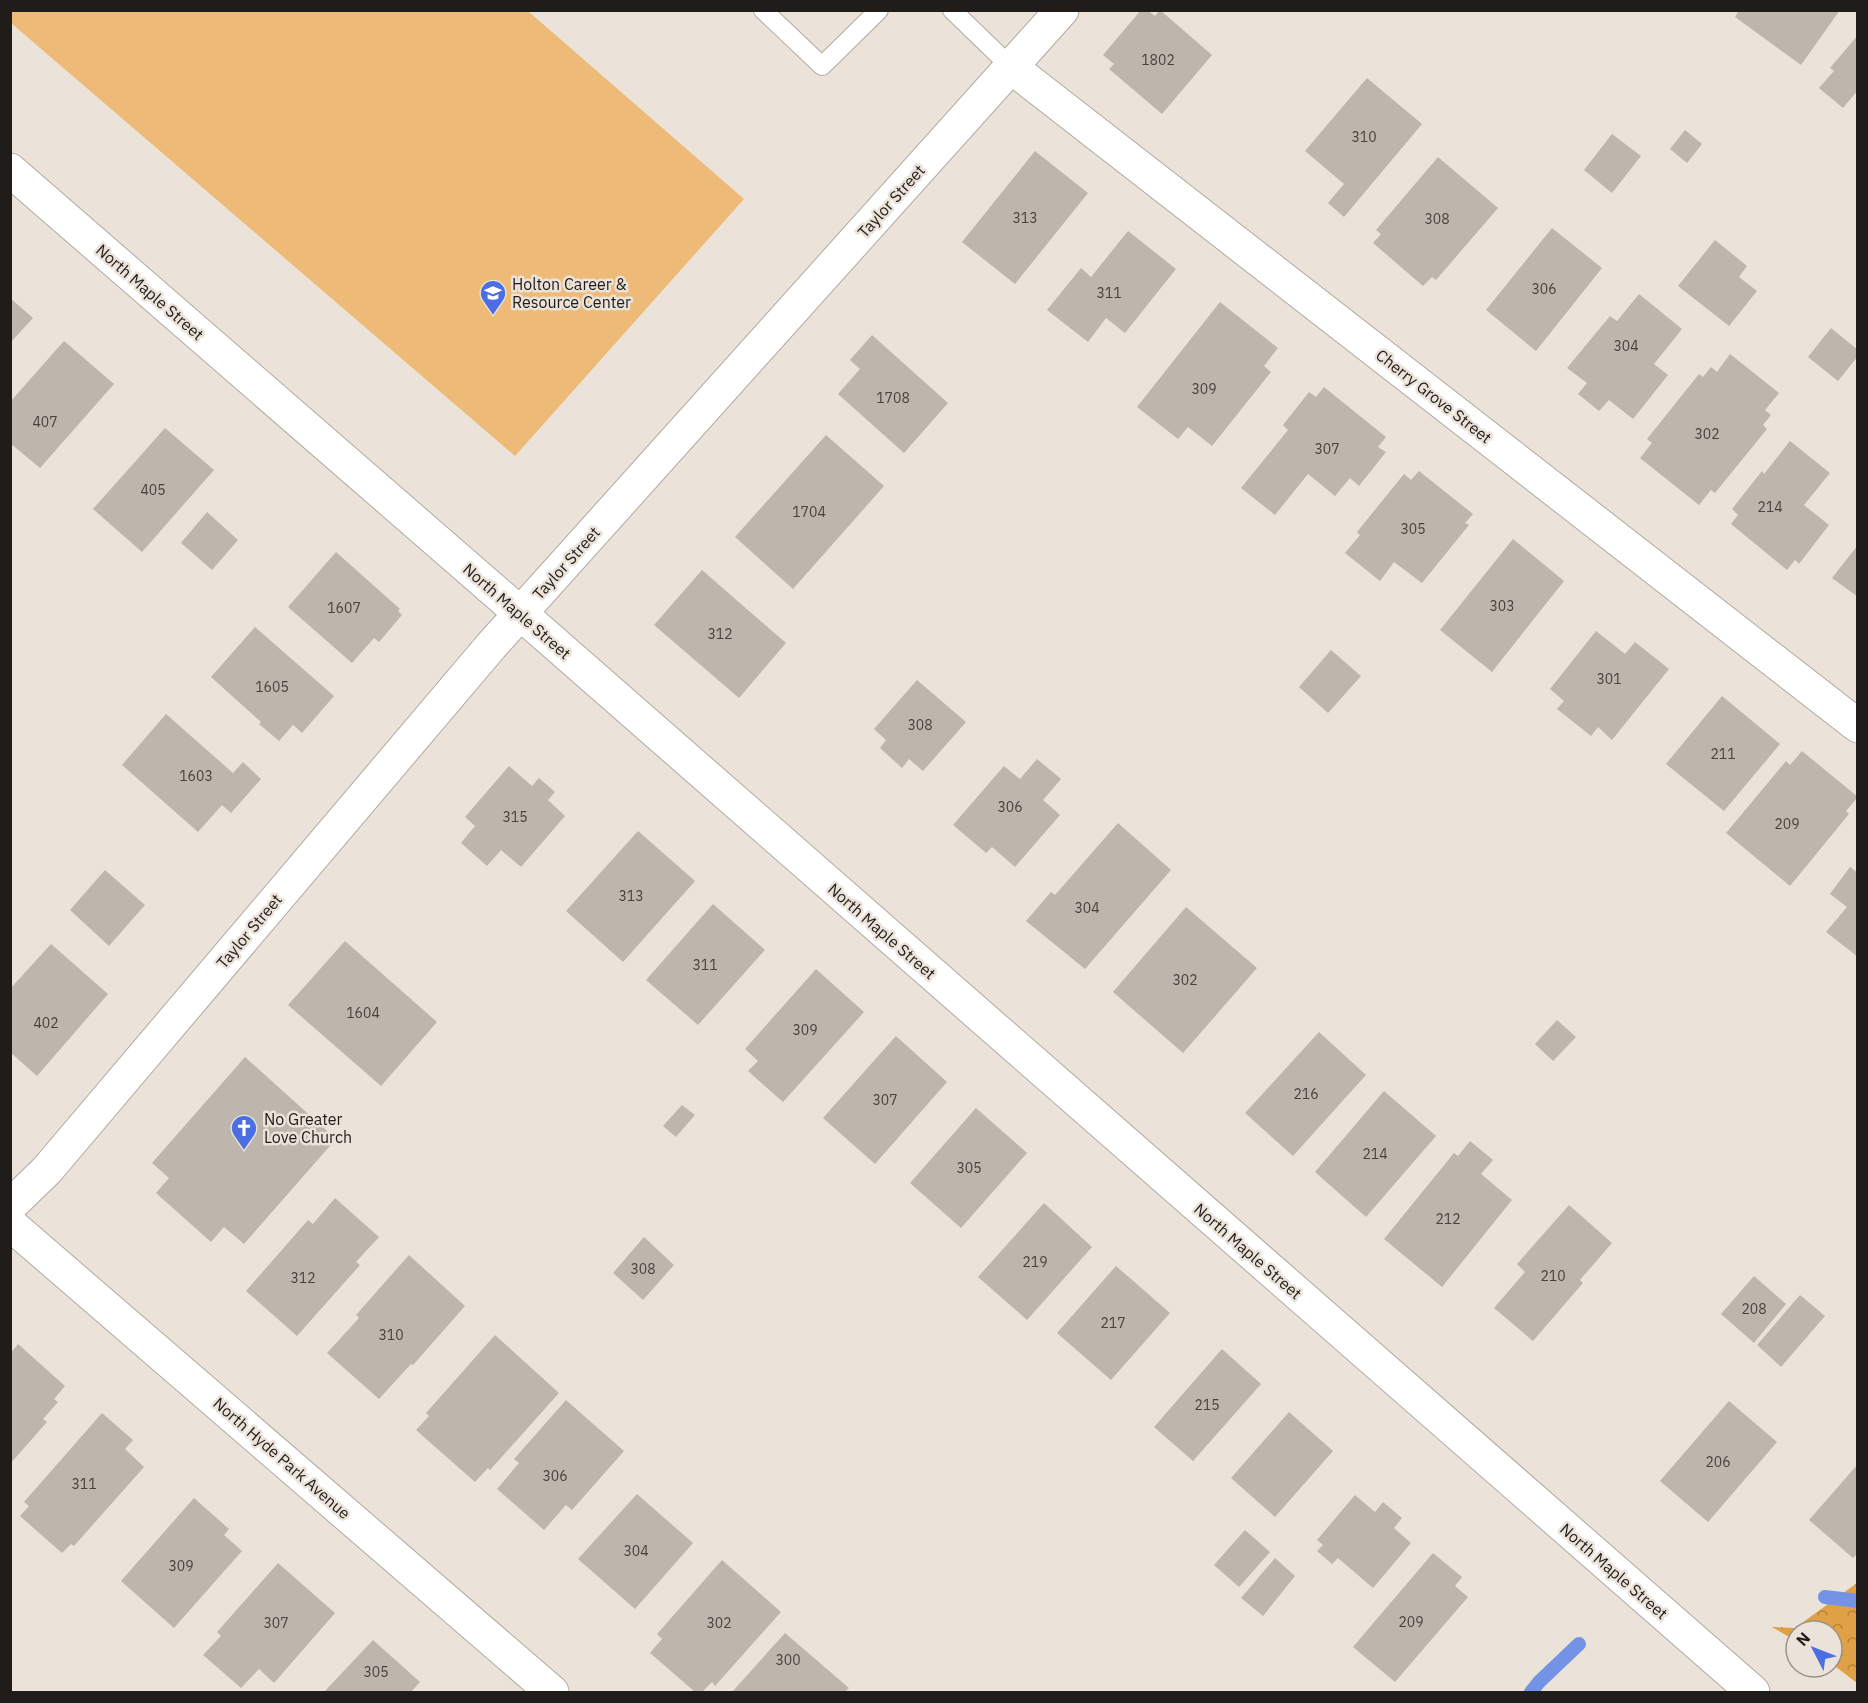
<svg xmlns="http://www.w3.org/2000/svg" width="1868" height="1703" viewBox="0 0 1868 1703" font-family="'IBM Plex Sans',sans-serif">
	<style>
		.green { fill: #edba77 }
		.forest { fill: url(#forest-crowns) }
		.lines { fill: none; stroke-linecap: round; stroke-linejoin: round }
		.stream { stroke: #7493e7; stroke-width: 14 }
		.building { fill: #beb6ad }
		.service-casing { stroke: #b1a99f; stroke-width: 20 }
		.minor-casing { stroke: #b1a99f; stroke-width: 35 }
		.tertiary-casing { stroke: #b1a99f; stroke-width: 35 }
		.service { stroke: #fff; stroke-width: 18 }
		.minor { stroke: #fff; stroke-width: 33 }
		.tertiary { stroke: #fff; stroke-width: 33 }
		.labels { text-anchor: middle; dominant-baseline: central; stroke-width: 5; stroke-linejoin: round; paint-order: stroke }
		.number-label { font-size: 14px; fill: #47423e }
		.street-label { font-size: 16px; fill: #1f1c19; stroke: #ebe3d9 }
		.poi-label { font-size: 16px; fill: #1f1c19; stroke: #ebe3d9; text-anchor: start }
	</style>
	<defs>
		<pattern id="forest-crowns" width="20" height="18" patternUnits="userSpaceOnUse" patternTransform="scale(1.5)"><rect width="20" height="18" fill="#e0a146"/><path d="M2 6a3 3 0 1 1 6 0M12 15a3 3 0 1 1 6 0" fill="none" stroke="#b5823a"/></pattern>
	</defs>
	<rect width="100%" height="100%" fill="#ebe3d9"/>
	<path class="green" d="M 11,10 L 528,11 L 744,199 L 515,456 L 11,23 Z"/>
	<path class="forest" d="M 1857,1583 L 1857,1683 L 1832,1664 L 1832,1631 L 1796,1631 L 1796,1641 L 1772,1627 L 1795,1628 Z"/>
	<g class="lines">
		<g class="stream">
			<path d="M 1825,1597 L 1858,1601"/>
			<path d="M 1531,1692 L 1539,1682 L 1579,1644"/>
		</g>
	</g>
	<g class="building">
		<path d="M 1141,10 L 1147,10 L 1155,16 L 1160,10 L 1212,55 L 1162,114 L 1109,69 L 1114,64 L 1103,55 Z"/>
		<path d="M 1739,10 L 1840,10 L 1801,65 L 1735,17 Z"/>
		<path d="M 1858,35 L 1858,90 L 1843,108 L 1819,88 L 1834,71 L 1830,68 Z"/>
		<path d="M 1367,78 L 1422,124 L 1344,217 L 1328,203 L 1344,184 L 1305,151 Z"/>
		<path d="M 1685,130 L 1702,144 L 1687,163 L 1670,149 Z"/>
		<path d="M 1612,134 L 1641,156 L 1612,193 L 1584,170 Z"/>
		<path d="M 1035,151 L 1088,193 L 1015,284 L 962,242 Z"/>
		<path d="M 1438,157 L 1498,208 L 1436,280 L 1432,277 L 1423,286 L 1373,243 L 1381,234 L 1376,230 Z"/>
		<path d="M 1552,228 L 1602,268 L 1536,351 L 1486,310 Z"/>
		<path d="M 1128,231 L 1176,269 L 1125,333 L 1106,318 L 1088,342 L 1047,310 L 1081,268 L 1091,277 Z"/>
		<path d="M 1715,240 L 1747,266 L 1739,277 L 1757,291 L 1729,326 L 1678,286 Z"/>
		<path d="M 1639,294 L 1682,329 L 1654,364 L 1668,375 L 1633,419 L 1609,400 L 1599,411 L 1578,394 L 1587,383 L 1567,368 L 1610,316 L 1617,321 Z"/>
		<path d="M 10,298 L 33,318 L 10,343 Z"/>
		<path d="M 1220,302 L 1278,348 L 1264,366 L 1271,372 L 1212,446 L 1188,427 L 1178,439 L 1137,407 Z"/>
		<path d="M 1831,328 L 1858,350 L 1858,356 L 1838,381 L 1808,357 Z"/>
		<path d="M 872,335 L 948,403 L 904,453 L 838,394 L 860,369 L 850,360 Z"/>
		<path d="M 64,341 L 114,384 L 40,468 L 10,443 L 10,402 Z"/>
		<path d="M 1730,354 L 1779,393 L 1765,410 L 1771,415 L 1763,425 L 1767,429 L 1715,493 L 1711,490 L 1699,505 L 1640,458 L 1652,443 L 1647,439 L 1699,374 L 1703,377 L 1711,367 L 1717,372 Z"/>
		<path d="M 1324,387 L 1386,437 L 1378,447 L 1386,452 L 1359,486 L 1350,478 L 1335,496 L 1308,474 L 1275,515 L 1241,488 L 1288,430 L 1283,425 L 1309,392 L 1316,397 Z"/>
		<path d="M 165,428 L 214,470 L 142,552 L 93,509 Z"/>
		<path d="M 826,435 L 884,486 L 793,589 L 735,537 Z"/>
		<path d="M 1790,441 L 1830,473 L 1804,505 L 1829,525 L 1799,564 L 1795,560 L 1787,570 L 1731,524 L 1738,515 L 1732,509 L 1762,471 L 1764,474 Z"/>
		<path d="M 1419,471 L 1473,514 L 1465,523 L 1469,525 L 1422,583 L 1394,562 L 1380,581 L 1345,553 L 1360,535 L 1357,532 L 1404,474 L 1411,480 Z"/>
		<path d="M 207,512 L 238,540 L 212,570 L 181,543 Z"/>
		<path d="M 1513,539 L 1564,581 L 1492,672 L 1440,630 Z"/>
		<path d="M 1858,545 L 1858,597 L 1832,578 Z"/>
		<path d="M 336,552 L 400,609 L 398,611 L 402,615 L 379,642 L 374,638 L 352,663 L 288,607 Z"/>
		<path d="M 702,570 L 786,643 L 739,698 L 654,625 Z"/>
		<path d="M 255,627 L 334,696 L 302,733 L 293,725 L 279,741 L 259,724 L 261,722 L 211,677 Z"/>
		<path d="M 1596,631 L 1625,654 L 1635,642 L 1669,669 L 1612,740 L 1598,727 L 1591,736 L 1557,709 L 1564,701 L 1550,689 Z"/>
		<path d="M 1331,650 L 1361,676 L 1328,713 L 1299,687 Z"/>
		<path d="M 917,680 L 966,722 L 923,771 L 909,759 L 902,768 L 880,748 L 886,740 L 874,729 Z"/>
		<path d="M 1722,696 L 1780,744 L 1724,811 L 1666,764 Z"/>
		<path d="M 166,714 L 233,773 L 243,762 L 261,779 L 231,813 L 222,805 L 198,832 L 122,765 Z"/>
		<path d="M 1802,751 L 1858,797 L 1846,811 L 1849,814 L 1790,886 L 1726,833 L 1786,761 L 1790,765 Z"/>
		<path d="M 1037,759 L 1061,779 L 1043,800 L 1060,815 L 1015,867 L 992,847 L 986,853 L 953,825 L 1004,766 L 1020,779 Z"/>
		<path d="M 509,766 L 532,786 L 539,778 L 555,792 L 548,800 L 565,816 L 521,867 L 501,850 L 487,866 L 461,843 L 475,826 L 465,817 Z"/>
		<path d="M 1118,823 L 1171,870 L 1085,969 L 1026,921 L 1051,892 L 1055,895 Z"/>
		<path d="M 638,831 L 695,881 L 623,962 L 566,911 Z"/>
		<path d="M 1850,867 L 1858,873 L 1858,957 L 1826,932 L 1847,907 L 1830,894 Z"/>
		<path d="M 105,870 L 145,905 L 109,946 L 70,910 Z"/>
		<path d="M 713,904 L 765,950 L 698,1025 L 646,980 Z"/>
		<path d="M 1186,907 L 1257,968 L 1183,1053 L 1113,992 Z"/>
		<path d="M 345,941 L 437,1022 L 381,1086 L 288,1005 Z"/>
		<path d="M 51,944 L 108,994 L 37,1076 L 10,1052 L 10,989 Z"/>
		<path d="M 816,969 L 864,1012 L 783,1102 L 748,1071 L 758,1061 L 745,1049 Z"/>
		<path d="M 1557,1020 L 1576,1037 L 1553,1061 L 1535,1044 Z"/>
		<path d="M 1319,1032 L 1366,1075 L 1293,1156 L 1245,1113 Z"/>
		<path d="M 896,1036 L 947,1082 L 875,1164 L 823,1118 Z"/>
		<path d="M 245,1057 L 336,1139 L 244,1244 L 224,1227 L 211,1242 L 156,1193 L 169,1178 L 152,1163 Z"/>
		<path d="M 1384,1091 L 1436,1136 L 1366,1217 L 1315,1172 Z"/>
		<path d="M 682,1105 L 695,1115 L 676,1137 L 663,1126 Z"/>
		<path d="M 976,1108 L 1027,1153 L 961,1228 L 910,1183 Z"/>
		<path d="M 1470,1141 L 1493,1160 L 1481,1174 L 1512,1200 L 1442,1287 L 1384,1239 L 1454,1153 L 1458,1156 Z"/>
		<path d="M 335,1198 L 379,1237 L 356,1262 L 360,1265 L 297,1336 L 246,1291 L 308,1220 L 313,1224 Z"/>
		<path d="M 1044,1203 L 1092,1247 L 1027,1320 L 978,1277 Z"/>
		<path d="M 1569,1205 L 1612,1243 L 1580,1280 L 1583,1283 L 1533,1341 L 1494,1308 L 1525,1272 L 1517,1264 Z"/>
		<path d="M 644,1237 L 674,1265 L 643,1300 L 613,1273 Z"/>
		<path d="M 409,1255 L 465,1306 L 413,1365 L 411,1364 L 379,1399 L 327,1353 L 359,1318 L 356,1315 Z"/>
		<path d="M 1116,1266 L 1170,1313 L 1111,1380 L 1057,1333 Z"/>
		<path d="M 1754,1276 L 1786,1304 L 1754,1343 L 1721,1314 Z"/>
		<path d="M 1800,1295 L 1825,1316 L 1781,1367 L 1757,1345 Z"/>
		<path d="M 495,1335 L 559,1393 L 490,1470 L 488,1468 L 475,1482 L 416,1430 L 429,1416 L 426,1413 Z"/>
		<path d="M 18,1344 L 65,1386 L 54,1399 L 58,1402 L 43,1419 L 47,1422 L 10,1464 L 10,1354 Z"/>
		<path d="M 1222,1349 L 1261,1384 L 1193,1461 L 1154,1427 Z"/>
		<path d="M 566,1400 L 624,1451 L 572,1510 L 566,1505 L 544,1530 L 497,1489 L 519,1463 L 514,1459 Z"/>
		<path d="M 1729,1401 L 1777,1442 L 1708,1522 L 1660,1481 Z"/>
		<path d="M 1289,1412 L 1333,1451 L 1275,1517 L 1231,1478 Z"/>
		<path d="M 102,1413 L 133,1440 L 125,1449 L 144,1467 L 74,1546 L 71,1544 L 62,1553 L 20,1516 L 29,1506 L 24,1502 Z"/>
		<path d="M 1858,1464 L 1858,1553 L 1853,1558 L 1809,1520 Z"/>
		<path d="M 637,1494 L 693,1543 L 635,1609 L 578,1559 Z"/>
		<path d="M 1355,1495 L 1375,1512 L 1383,1502 L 1402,1518 L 1394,1528 L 1411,1543 L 1373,1588 L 1338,1558 L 1332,1564 L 1317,1551 L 1323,1545 L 1317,1540 Z"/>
		<path d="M 194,1498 L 229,1529 L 224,1535 L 242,1551 L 174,1628 L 121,1581 Z"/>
		<path d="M 1245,1530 L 1270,1552 L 1239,1587 L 1214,1565 Z"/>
		<path d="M 1433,1553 L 1462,1577 L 1455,1586 L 1468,1597 L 1395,1682 L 1353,1647 Z"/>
		<path d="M 1275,1558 L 1295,1576 L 1263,1616 L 1241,1598 Z"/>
		<path d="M 722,1560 L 781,1612 L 715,1686 L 712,1682 L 702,1692 L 695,1692 L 650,1653 L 662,1639 L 657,1634 Z"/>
		<path d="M 278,1563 L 335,1613 L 274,1683 L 259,1669 L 241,1688 L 203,1655 L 221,1636 L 217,1632 Z"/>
		<path d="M 785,1633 L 849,1688 L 845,1692 L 732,1692 Z"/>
		<path d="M 373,1640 L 420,1682 L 411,1692 L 324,1692 Z"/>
	</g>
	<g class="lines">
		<g class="service-casing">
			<g id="service">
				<path d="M 763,10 L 822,66 L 879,10"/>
				<path d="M 952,10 L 1011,67"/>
			</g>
		</g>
		<g class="minor-casing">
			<g id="minor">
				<path d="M 1011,67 L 1858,726"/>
				<path d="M 10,170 L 520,613 L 1753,1692"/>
				<path d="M 10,1206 L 47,1170 L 491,646 L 1062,10"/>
			</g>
		</g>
		<g class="tertiary-casing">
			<path id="tertiary" d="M 10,1224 L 552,1692"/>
		</g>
		<use href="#service" class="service"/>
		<use href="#minor" class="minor"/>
		<use href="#tertiary" class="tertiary"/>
	</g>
	<defs>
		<g id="school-pin" transform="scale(1.35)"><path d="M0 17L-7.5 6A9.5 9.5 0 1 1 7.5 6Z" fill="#4b6fe3" stroke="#ebe3d9"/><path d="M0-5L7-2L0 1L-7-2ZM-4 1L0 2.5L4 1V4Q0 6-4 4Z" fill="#fff"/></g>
		<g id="church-pin" transform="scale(1.35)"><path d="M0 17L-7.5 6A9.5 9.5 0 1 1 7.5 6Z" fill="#4b6fe3" stroke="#ebe3d9"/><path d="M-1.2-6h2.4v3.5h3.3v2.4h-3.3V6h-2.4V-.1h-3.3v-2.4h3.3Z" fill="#fff"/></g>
	</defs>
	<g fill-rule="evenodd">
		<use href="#school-pin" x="493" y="293"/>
		<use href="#church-pin" x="244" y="1128"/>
	</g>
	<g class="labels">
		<g class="number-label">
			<text x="1158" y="60">1802</text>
			<text x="1364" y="137">310</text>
			<text x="1025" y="218">313</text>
			<text x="1437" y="219">308</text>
			<text x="1544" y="289">306</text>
			<text x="1109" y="293">311</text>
			<text x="1626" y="346">304</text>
			<text x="1204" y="389">309</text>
			<text x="893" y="398">1708</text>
			<text x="45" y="422">407</text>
			<text x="1707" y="434">302</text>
			<text x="1327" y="449">307</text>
			<text x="153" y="490">405</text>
			<text x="1770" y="507">214</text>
			<text x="809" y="512">1704</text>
			<text x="1413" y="529">305</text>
			<text x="1502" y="606">303</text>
			<text x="344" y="608">1607</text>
			<text x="720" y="634">312</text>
			<text x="1609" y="679">301</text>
			<text x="272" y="687">1605</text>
			<text x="920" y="725">308</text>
			<text x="1723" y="754">211</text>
			<text x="196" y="776">1603</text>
			<text x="1010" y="807">306</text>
			<text x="515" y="817">315</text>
			<text x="1787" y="824">209</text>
			<text x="631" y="896">313</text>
			<text x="1087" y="908">304</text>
			<text x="705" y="965">311</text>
			<text x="1185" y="980">302</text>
			<text x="363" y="1013">1604</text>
			<text x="46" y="1023">402</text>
			<text x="805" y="1030">309</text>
			<text x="1306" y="1094">216</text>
			<text x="885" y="1100">307</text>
			<text x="1375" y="1154">214</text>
			<text x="969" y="1168">305</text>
			<text x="1448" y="1219">212</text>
			<text x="1035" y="1262">219</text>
			<text x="643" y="1269">308</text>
			<text x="1553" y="1276">210</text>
			<text x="303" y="1278">312</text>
			<text x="1754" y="1309">208</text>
			<text x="1113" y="1323">217</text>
			<text x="391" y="1335">310</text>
			<text x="1207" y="1405">215</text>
			<text x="1718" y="1462">206</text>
			<text x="555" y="1476">306</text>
			<text x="84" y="1484">311</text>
			<text x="636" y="1551">304</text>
			<text x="181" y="1566">309</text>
			<text x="1411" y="1622">209</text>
			<text x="276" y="1623">307</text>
			<text x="719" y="1623">302</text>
			<text x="788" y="1660">300</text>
			<text x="376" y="1672">305</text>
		</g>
		<g class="street-label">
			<text transform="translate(891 201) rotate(-48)">Taylor Street</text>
			<text transform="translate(150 292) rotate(41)">North Maple Street</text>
			<text transform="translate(1434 396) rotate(38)">Cherry Grove Street</text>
			<text transform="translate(566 563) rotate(-48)">Taylor Street</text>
			<text transform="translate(517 611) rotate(41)">North Maple Street</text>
			<text transform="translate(249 931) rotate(-50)">Taylor Street</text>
			<text transform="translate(882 931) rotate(41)">North Maple Street</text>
			<text transform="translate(1248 1251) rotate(41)">North Maple Street</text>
			<text transform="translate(282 1458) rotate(41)">North Hyde Park Avenue</text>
			<text transform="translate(1614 1571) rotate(41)">North Maple Street</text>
		</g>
		<g class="poi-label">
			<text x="512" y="284">Holton Career &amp;<tspan x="512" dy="18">Resource Center</tspan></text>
			<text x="264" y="1119">No Greater<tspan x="264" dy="18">Love Church</tspan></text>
		</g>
	</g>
	<rect width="1868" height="1703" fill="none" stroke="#1f1c19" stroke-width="24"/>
	<g transform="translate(1814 1649) rotate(312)"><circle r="28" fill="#ebe3d9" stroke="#99938c" stroke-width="1.5"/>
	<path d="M0-4.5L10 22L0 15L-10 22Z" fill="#4b6fe3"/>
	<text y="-9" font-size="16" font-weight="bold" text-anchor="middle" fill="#1f1c19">N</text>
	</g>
</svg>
